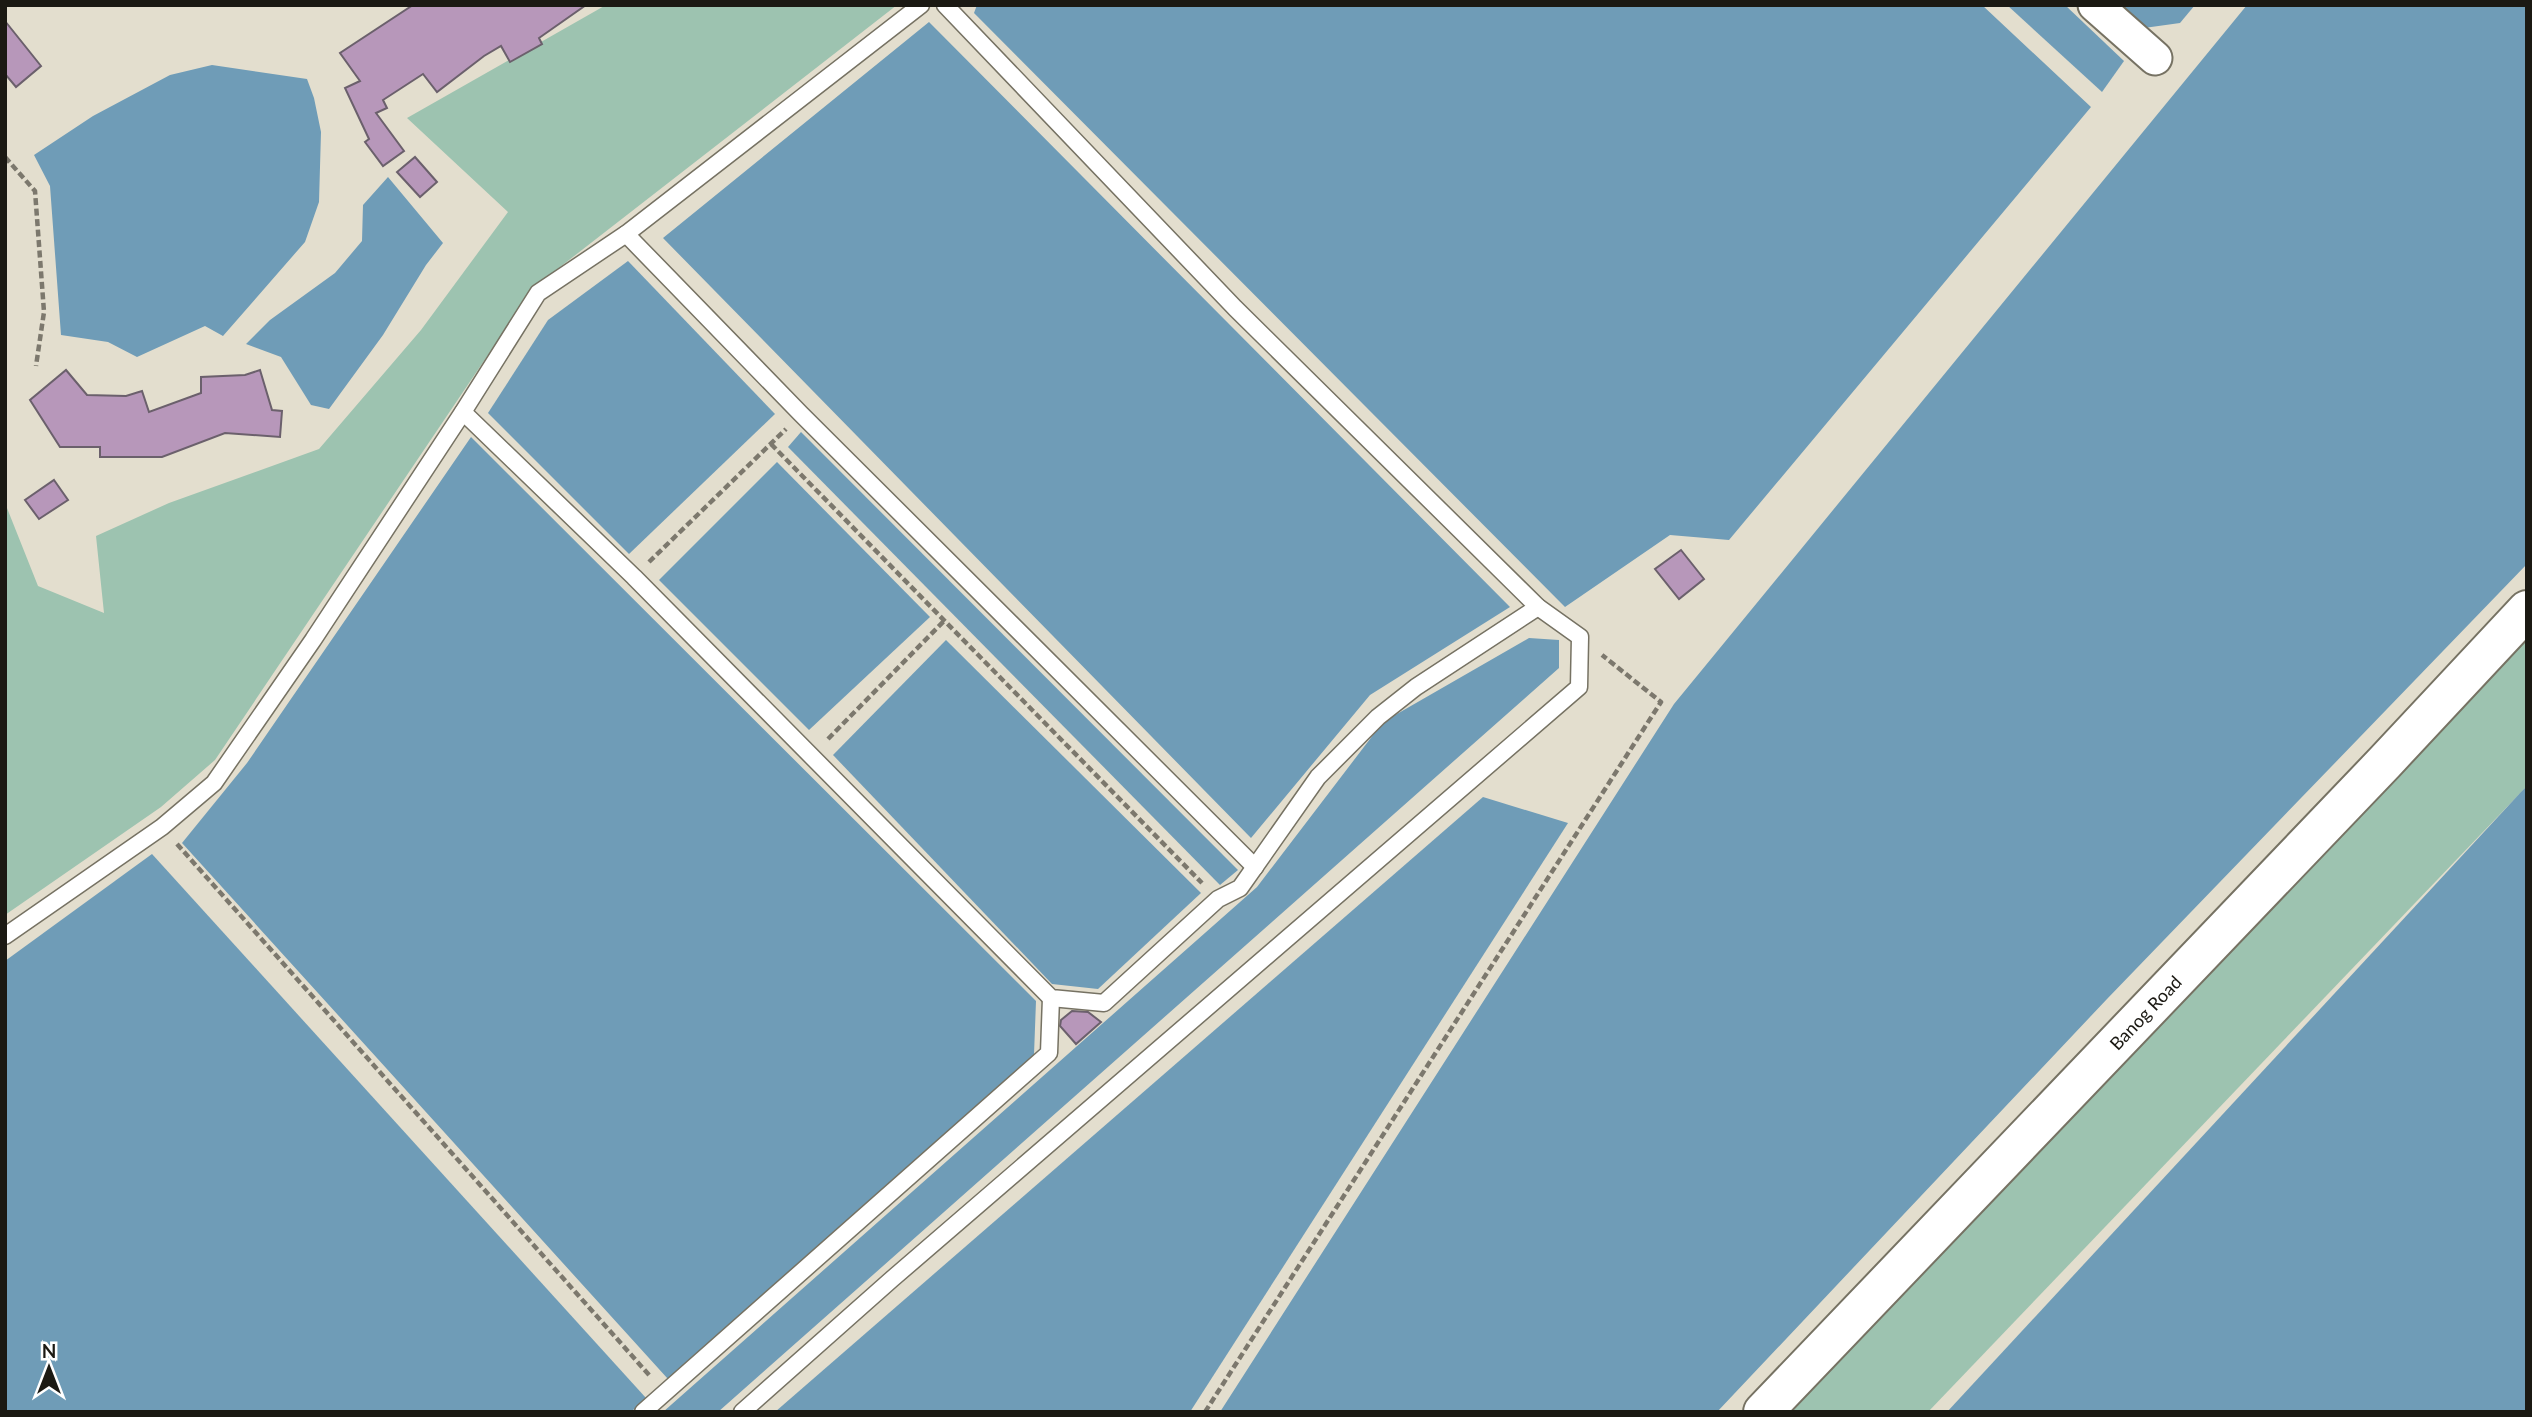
<svg xmlns="http://www.w3.org/2000/svg" width="2532" height="1417" viewBox="0 0 2532 1417" font-family="Lato,sans-serif">
	<style>
		.green { fill: #9dc3b0 }
		.water { fill: #6f9cb7 }
		.building { fill: #b797ba; stroke: #6b606c; stroke-width: 2 }
		.lines { fill: none; stroke-linecap: round; stroke-linejoin: round }
		.service-casing { stroke: #767263; stroke-width: 19 }
		.minor-casing { stroke: #767263; stroke-width: 37 }
		.tertiary-casing { stroke: #767263; stroke-width: 42 }
		.path { stroke: #7c786d; stroke-width: 4.5; stroke-dasharray: 7 3.5; stroke-linecap: butt }
		.service { stroke: #fff; stroke-width: 16 }
		.minor { stroke: #fff; stroke-width: 33 }
		.tertiary { stroke: #fff; stroke-width: 38 }
		.labels { text-anchor: middle; dominant-baseline: central; stroke-width: 7; stroke-linejoin: round; paint-order: stroke }
		.street-label { font-size: 18px; fill: #1b1913; stroke: #fff }
	</style>
	<rect width="100%" height="100%" fill="#e3dece"/>
	<g class="green">
		<path d="M 606,5 L 897,5 L 533,288 L 215,760 L 161,807 L 5,915 L 5,503 L 38,586 L 104,613 L 96,536 L 169,503 L 319,449 L 421,330 L 508,212 L 407,118 Z"/>
		<path d="M 2527,630 L 2527,786 L 1928,1412 L 1782,1412 Z"/>
	</g>
	<g class="water">
		<path d="M 977,5 L 1982,5 L 2091,107 L 1729,540 L 1670,535 L 1565,607 L 974,13 Z"/>
		<path d="M 2007,5 L 2065,5 L 2124,61 L 2102,92 Z"/>
		<path d="M 2119,5 L 2195,5 L 2180,23 L 2144,28 Z"/>
		<path d="M 2247,5 L 2527,5 L 2527,564 L 2107,999 L 1717,1412 L 1220,1412 L 1674,704 Z"/>
		<path d="M 929,22 L 1510,607 L 1370,695 L 1251,838 L 663,238 Z"/>
		<path d="M 212,65 L 307,79 L 314,98 L 321,132 L 319,202 L 305,242 L 223,336 L 205,326 L 137,357 L 108,342 L 61,335 L 50,186 L 34,155 L 93,116 L 170,75 Z"/>
		<path d="M 388,177 L 443,243 L 426,265 L 383,335 L 329,409 L 311,405 L 281,357 L 246,344 L 270,320 L 335,273 L 362,241 L 363,205 Z"/>
		<path d="M 628,261 L 775,414 L 629,554 L 488,413 L 548,320 Z"/>
		<path d="M 801,432 L 1238,870 L 1220,885 L 788,447 Z"/>
		<path d="M 471,437 L 1036,1001 L 1034,1055 L 668,1379 L 182,843 L 247,763 Z"/>
		<path d="M 777,462 L 930,617 L 809,730 L 659,580 Z"/>
		<path d="M 1529,638 L 1559,640 L 1559,668 L 718,1412 L 663,1412 L 1257,887 L 1383,722 Z"/>
		<path d="M 946,640 L 1201,893 L 1098,989 L 1052,984 L 833,755 Z"/>
		<path d="M 2527,786 L 2527,1412 L 1947,1412 L 2521,792 Z"/>
		<path d="M 1483,797 L 1568,823 L 1190,1412 L 775,1412 Z"/>
		<path d="M 152,854 L 646,1398 L 631,1412 L 5,1412 L 5,961 Z"/>
	</g>
	<g class="building">
		<path d="M 413,5 L 586,5 L 539,38 L 542,44 L 510,62 L 501,46 L 484,56 L 437,92 L 423,74 L 383,100 L 387,108 L 376,113 L 404,151 L 383,166 L 365,142 L 369,139 L 345,88 L 360,81 L 340,53 Z"/>
		<path d="M 5,21 L 41,66 L 16,87 L 5,74 Z"/>
		<path d="M 415,157 L 437,182 L 420,197 L 397,172 Z"/>
		<path d="M 66,370 L 87,395 L 126,396 L 142,391 L 149,412 L 201,393 L 201,377 L 245,375 L 260,370 L 272,410 L 282,411 L 280,437 L 225,433 L 162,457 L 100,457 L 100,447 L 60,447 L 30,400 Z"/>
		<path d="M 54,480 L 68,500 L 39,519 L 25,500 Z"/>
		<path d="M 1681,550 L 1704,579 L 1679,599 L 1655,569 Z"/>
		<path d="M 1072,1011 L 1088,1012 L 1101,1022 L 1076,1044 L 1060,1026 L 1061,1020 Z"/>
	</g>
	<g class="lines">
		<g class="service-casing">
			<g id="service">
				<path d="M 626,234 L 801,414 L 1255,867"/>
				<path d="M 463,412 L 634,577 L 1051,998 L 1104,1003 L 1218,899 L 1240,888 L 1318,777 L 1378,717 L 1416,687 L 1538,607"/>
				<path d="M 5,936 L 162,827 L 214,783 L 313,640 L 463,412 L 538,293 L 626,234 L 921,5"/>
				<path d="M 643,1412 L 1049,1053 L 1051,998"/>
				<path d="M 742,1412 L 892,1279 L 1579,687 L 1580,637 L 1538,607 L 1235,308 L 945,5"/>
			</g>
		</g>
		<g class="minor-casing">
			<path id="minor" d="M 2095,5 L 2155,58"/>
		</g>
		<g class="tertiary-casing">
			<g id="tertiary">
				<path id="s1" d="M 1763,1412 L 2385,762 L 2527,610"/>
			</g>
		</g>
		<g class="path">
			<path d="M 5,157 L 35,191 L 44,312 L 36,366"/>
			<path d="M 771,444 L 1202,883"/>
			<path d="M 649,562 L 786,429"/>
			<path d="M 828,739 L 945,620"/>
			<path d="M 177,844 L 650,1376"/>
			<path d="M 1205,1412 L 1661,702 L 1602,655"/>
		</g>
		<use href="#service" class="service"/>
		<use href="#minor" class="minor"/>
		<use href="#tertiary" class="tertiary"/>
	</g>
	<g class="labels">
		<g class="street-label">
			<text stroke="none"><textPath href="#s1" startOffset="553">Banog Road</textPath></text>
		</g>
	</g>
	<rect width="2532" height="1417" fill="none" stroke="#1b1913" stroke-width="14"/>
	<g transform="translate(49 1368)" stroke="#ffffff" stroke-width="5" paint-order="stroke">
	<path d="M0-5L12 26L0 18L-12 26Z" fill="#1b1913"/>
	<text y="-10" font-size="19" font-weight="bold" text-anchor="middle" fill="#1b1913">N</text>
	</g>
</svg>
